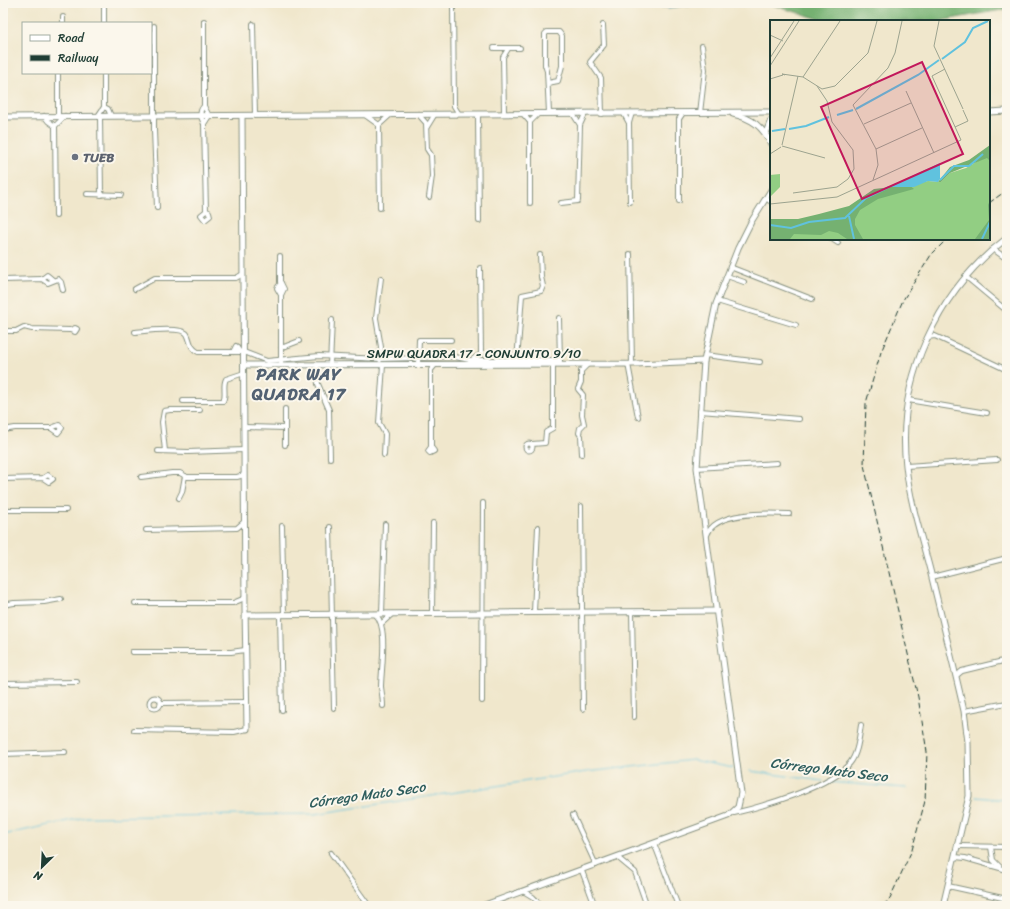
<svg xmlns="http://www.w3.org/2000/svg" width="1010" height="909" viewBox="0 0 1010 909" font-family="Sriracha,sans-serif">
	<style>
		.forest { fill: #75b171; stroke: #4a7752 }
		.water { fill: #60c2de; stroke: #408089 }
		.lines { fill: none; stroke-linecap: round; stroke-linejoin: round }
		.stream { stroke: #60c2de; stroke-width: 1 }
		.minor-casing { stroke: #889280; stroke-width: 6 }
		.tertiary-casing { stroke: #889280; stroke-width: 7 }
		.minor { stroke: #fff; stroke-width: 4 }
		.tertiary { stroke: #fff; stroke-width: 5 }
		.rail { stroke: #1f3d34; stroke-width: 1; stroke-dasharray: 6 3; stroke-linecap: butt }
		.worship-dot { fill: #6b7280; stroke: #fbf7ec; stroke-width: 1.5 }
		.labels { text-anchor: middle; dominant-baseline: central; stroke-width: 4; stroke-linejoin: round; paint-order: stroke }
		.worship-label { font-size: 13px; font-weight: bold; fill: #5b616d; stroke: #fbf7ec; text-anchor: start }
		.street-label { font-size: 13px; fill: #1f3d34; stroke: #fbf7ec }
		.water-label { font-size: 14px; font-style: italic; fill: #2f5e5e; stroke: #fbf7ec }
		.district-label { font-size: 17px; font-weight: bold; letter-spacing: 1px; fill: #536272; stroke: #fbf7ec }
		.inset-river { fill: none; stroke: #60c2de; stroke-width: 2 }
		.inset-road { fill: none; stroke: #9ca38f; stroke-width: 1 }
		.view { fill: #c2185b; fill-opacity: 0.15; stroke: #c2185b; stroke-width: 2 }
		.inset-edge { fill: none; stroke: #1f3d34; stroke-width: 2 }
	</style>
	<rect width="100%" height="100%" fill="#fbf7ec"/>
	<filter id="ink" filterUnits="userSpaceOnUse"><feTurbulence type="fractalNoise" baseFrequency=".025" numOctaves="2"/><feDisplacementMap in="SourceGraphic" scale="8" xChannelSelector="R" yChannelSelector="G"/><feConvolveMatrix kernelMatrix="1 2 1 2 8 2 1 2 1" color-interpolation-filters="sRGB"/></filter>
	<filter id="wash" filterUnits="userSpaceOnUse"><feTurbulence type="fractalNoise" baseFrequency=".012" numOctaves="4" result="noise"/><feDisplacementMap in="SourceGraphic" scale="16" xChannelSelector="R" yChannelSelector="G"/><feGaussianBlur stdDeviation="0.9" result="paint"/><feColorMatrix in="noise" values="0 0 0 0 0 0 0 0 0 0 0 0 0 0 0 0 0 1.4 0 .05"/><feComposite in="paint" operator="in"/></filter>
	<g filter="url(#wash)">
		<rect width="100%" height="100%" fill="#f0e7cc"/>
		<path class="forest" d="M 766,3 L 1007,3 L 1007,9 L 939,21 L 826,21 Z"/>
		<path class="water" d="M 625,3 L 700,3 L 670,8 Z"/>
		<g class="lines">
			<g class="stream">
				<path d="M 872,3 L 878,3"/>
				<path d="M 750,771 L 823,781"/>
				<path d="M 828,782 L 906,788"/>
				<path d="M 976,797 L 1007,800"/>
				<path d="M 3,835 L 86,817 L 315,814 L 586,772 L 693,760 L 733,768"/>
			</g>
		</g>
	</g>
	<g filter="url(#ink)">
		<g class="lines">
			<g class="minor-casing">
				<g id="minor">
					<path d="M 453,5 L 454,106 L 459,114"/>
					<path d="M 104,7 L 104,23"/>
					<path d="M 63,17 L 63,23"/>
					<path d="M 204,21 L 204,106 C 198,112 201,117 204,124 L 206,211 L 209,212 L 210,216 L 205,220 L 201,215 L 206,211"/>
					<path d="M 253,24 L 255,115"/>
					<path d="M 154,26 L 154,130 L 157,208"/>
					<path d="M 4,30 L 4,117"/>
					<path d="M 494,48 L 520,48"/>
					<path d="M 548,83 L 558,81 L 562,66 L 562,36 L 559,32 L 547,32 L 545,34 L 545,65 L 547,71 L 549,113"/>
					<path d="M 104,107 L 108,109 L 111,116"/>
					<path d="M 504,113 L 503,57 L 508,49"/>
					<path d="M 700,113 L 705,70 L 702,46"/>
					<path d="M 418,114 L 426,123 L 427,149 L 431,155 L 432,176 L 429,197"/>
					<path d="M 478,114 L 479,221"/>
					<path d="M 523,114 L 530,122 L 530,203"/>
					<path d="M 573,114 L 580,125"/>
					<path d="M 602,114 L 601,78 L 590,62 L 604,45 L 603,25"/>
					<path d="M 624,114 L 629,123"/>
					<path d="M 365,115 L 379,125 L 380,208"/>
					<path d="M 44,116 L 48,121 L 55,126"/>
					<path d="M 58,116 L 58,73"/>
					<path d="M 98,116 L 104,107 L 104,73"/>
					<path d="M 100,116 L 101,195"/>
					<path d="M 530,122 L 538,114"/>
					<path d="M 204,124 L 209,116 L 204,106"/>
					<path d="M 379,125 L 390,115"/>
					<path d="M 427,127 L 435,114"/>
					<path d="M 87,194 L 121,195"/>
					<path d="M 766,198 L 771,202"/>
					<path d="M 679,201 L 679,119 L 683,113"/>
					<path d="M 630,202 L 629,123 L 632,113"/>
					<path d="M 561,203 L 578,201 L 580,125 L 585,114"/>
					<path d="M 56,216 L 55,126 L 65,116"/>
					<path d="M 832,239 L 838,243"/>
					<path d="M 993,249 L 1007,259"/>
					<path d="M 630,254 L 632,364"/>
					<path d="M 280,256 L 280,282 L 281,283 L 281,295 L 277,288 L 281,283"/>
					<path d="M 730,267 L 812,299"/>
					<path d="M 480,268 L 481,354"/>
					<path d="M 727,276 L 744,282"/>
					<path d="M 965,276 L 1007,311"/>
					<path d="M 42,279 L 47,275 L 53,280"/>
					<path d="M 3,280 L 42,279 L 48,283 L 58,279 L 61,282 L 63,290"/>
					<path d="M 281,283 L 284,289 L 281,295 L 281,362"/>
					<path d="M 135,289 L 155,278 L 236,278 L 243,274"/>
					<path d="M 717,301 L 796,325"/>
					<path d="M 559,318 L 560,361"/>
					<path d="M 3,331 L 16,331 L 24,327 L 32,329 L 70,330 L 75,332 L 77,329 L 75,328 L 70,330"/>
					<path d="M 135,332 C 144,331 182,326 187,334 C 191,341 189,347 198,352 L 244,352 L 267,361 L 319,356 L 380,359 L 455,357 L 470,360 L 560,360"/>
					<path d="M 928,337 L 935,336 L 1007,370"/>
					<path d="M 281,348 L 299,341"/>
					<path d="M 233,352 L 236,346 L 240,352"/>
					<path d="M 705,355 L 760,362"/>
					<path d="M 380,360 L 381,347 L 376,318 L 381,278"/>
					<path d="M 470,361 L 481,354"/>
					<path d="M 517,361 L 522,295 L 541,291 L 543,286 L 541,277 L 540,255"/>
					<path d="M 418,364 L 419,340 L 451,340"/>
					<path d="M 628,364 L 638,417"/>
					<path d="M 317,365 L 318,384 L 329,410 L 330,458"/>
					<path d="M 330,365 L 332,320"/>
					<path d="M 383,365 L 379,423 L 385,434 L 384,455"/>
					<path d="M 908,400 L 987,413"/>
					<path d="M 183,401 L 223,401 C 227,394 222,386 226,379 L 244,373"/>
					<path d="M 700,411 L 799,419"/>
					<path d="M 244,427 L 285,428 L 285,409"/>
					<path d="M 3,430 L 15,428 L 51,428 L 58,433 L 62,428 L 59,425 L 51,428"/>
					<circle cx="529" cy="447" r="3.5"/>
					<path d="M 532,444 L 545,443 L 546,432 L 553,428 L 553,364"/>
					<path d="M 285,445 L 285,428"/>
					<path d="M 431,447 L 431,370 L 436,364"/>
					<path d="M 431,447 L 434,451 L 430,453 L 428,451 Z"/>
					<path d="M 158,451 L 188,452 L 244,450"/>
					<path d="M 165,451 L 162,422 L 164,411 L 170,410 L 200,410"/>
					<path d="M 582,454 L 581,436 L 579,433 L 580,428 L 584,424 L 582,415 L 583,395 L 578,389 L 581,382 L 581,371 L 588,364"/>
					<path d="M 906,466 L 997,460"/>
					<path d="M 697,468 L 777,463"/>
					<path d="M 141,477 L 172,473 L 180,473 L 187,477 L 237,477 L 244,475"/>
					<path d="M 3,479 L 43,478 L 49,482 L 53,479 L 48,475 L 43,478"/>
					<path d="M 179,498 L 182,492 L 185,476"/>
					<path d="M 581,506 L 583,709"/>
					<path d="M 3,510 L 66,510"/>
					<path d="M 282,526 L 284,615"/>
					<path d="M 330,527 L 334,708"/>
					<path d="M 146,530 L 237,528 L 245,521"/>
					<path d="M 707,535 C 715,511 767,513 789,514"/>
					<path d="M 932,577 L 1007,558"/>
					<path d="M 135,603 L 233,603 L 245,598"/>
					<path d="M 3,605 L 14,603 L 44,602 L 61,599"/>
					<path d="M 534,612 L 538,527"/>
					<path d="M 632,612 L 634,717"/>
					<path d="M 432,613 L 433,523"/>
					<path d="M 375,614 C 389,626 381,670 381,687 C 382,694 383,700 383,706"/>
					<path d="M 382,614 L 385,524"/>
					<path d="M 280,615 L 282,710"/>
					<path d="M 381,624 L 392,614"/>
					<path d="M 132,652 L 231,652 L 245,650"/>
					<path d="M 956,676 L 962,671 L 1007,660"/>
					<path d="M 3,683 L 77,682"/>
					<circle cx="155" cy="703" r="5.5"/>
					<path d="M 482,701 L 483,503"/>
					<path d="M 161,703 L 246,702"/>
					<path d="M 964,711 L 1007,703"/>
					<path d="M 134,730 L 234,732 L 247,729"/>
					<path d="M 3,754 L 65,752"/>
					<path d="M 734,813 C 764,806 830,787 850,763 C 858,753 859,737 861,725"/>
					<path d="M 573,815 L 596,865"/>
					<path d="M 654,843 L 678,906"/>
					<path d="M 958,846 L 1007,847"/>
					<path d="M 991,847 L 993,860 L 1000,867"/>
					<path d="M 331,853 L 369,906"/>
					<path d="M 617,857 L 635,872 L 647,906"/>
					<path d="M 955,857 L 965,858 L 1007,870"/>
					<path d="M 582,871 L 595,906"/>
					<path d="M 948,886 L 1007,899"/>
					<path d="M 523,891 L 533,897 L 541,906"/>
				</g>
			</g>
			<g class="tertiary-casing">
				<g id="tertiary">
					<path d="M 989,112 L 1007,111"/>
					<path d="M 733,114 C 752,118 763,127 771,144"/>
					<path d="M 242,116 L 245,608 L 247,729"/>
					<path d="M 3,117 L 771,112"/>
					<path d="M 766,133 L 771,120"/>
					<path d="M 244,365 L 635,364 L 704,361"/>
					<path d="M 245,615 L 717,611"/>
					<path d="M 482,906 L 728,816 L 738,807 L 741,793 L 697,468 L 704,361 L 716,304 L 738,248 L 751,222 L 771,190"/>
					<path d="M 943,906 L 969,796 L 968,742 L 964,711 C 954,667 943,623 932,578 C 923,541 910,504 906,466 C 896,379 938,290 1007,238"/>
				</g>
			</g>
			<use href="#minor" class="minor"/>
			<use href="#tertiary" class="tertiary"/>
			<g class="rail">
				<path d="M 989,203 L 1007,190"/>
				<path d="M 883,906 L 890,898 L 912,850 L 925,801 L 927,752 L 918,697 L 864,465 L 866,403 L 881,352 L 903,300 L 931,255 L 947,239"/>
			</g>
		</g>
	</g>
	<circle class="worship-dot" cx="75" cy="157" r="4"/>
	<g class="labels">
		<g class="worship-label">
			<text x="83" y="157">TUEB</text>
		</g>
		<g class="street-label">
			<text x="474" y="353">SMPW QUADRA 17 - CONJUNTO 9/10</text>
		</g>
		<g class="water-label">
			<text transform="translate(829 770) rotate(7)">Córrego Mato Seco</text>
			<text transform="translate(367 795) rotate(-8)">Córrego Mato Seco</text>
		</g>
		<g class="district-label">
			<text x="299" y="374">PARK WAY<tspan x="299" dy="20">QUADRA 17</tspan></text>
		</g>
	</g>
	<g transform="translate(770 20)">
		<rect width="220" height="220" fill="#f0e7cc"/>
		<path d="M 220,134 L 220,219 L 0,219 L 0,200 L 28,201 L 74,190 L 104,170 L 158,161 L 171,162 L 180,153 L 196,148 ZM 10,154 L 10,167 L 0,177 L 0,155 Z" fill="#92ce83"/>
		<path d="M 220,125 L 220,141 L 217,138 L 180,153 L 171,162 L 168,162 L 180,147 L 199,140 ZM 139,165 L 144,169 L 108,179 L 90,190 L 85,199 L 85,205 L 93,219 L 77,219 L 68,213 L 59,211 L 51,215 L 24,214 L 20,219 L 0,219 L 0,199 L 28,199 L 49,194 L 79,186 L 104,169 ZM 220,180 L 220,219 L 205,219 L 219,200 L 218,185 Z" fill="#75b171"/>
		<path d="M 170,143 L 170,159 L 168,162 L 158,161 L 144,167 L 118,167 Z" fill="#60c2de"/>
		<path class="inset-river" d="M 172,39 L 195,22 L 203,8 L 218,1M 86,89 L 148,55 L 169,40M 67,95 L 83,90M 19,109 L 36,106 L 59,97M 2,111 L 15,109M 170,160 L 184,146 L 199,146 L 213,134M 79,196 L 84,219M 0,205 L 21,208 L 39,202 L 75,198 L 96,178 L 119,167M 212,219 L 220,202"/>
		<path class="inset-road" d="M 169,1 L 164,26 L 193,89M 0,15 L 13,21M 0,38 L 24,1M 0,46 L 29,1M 15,55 L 12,54 L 33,57 L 52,69 L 65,66 L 98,33 L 107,1M 33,57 L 70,1M 0,59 L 13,55M 136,71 L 164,133M 94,104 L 141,83M 185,107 L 198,101 L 193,90M 12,125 L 28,56M 12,126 L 55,138M 106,129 L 152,108M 0,134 L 11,127M 103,160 L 108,145 L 106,129 L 83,85 L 118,48 L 125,33 L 132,1M 23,173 L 67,167 L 78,159 L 84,149 L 83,130 L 62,102 L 57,81 L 47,66M 0,184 L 67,177 L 191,120 L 162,56 L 175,49"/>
		<path class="view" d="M 152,42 L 193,134 L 92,179 L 51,87 Z"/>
		<rect width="220" height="220" class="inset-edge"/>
	</g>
	<rect width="1010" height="909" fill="none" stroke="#fbf7ec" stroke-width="16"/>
	<rect x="22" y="22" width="130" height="52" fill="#fbf7ec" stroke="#a3ada2"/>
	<rect x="30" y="35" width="20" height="6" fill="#ffffff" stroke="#a3ada2"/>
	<text x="58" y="42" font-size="12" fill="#1f3d34">Road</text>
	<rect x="30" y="55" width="20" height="6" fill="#1f3d34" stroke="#a3ada2"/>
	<text x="58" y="62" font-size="12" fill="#1f3d34">Railway</text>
	<g transform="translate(42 867) rotate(204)" stroke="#fbf7ec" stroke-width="3" paint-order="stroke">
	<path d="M0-3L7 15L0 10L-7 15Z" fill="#1f3d34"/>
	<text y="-6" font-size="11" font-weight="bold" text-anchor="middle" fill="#1f3d34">N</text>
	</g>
</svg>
